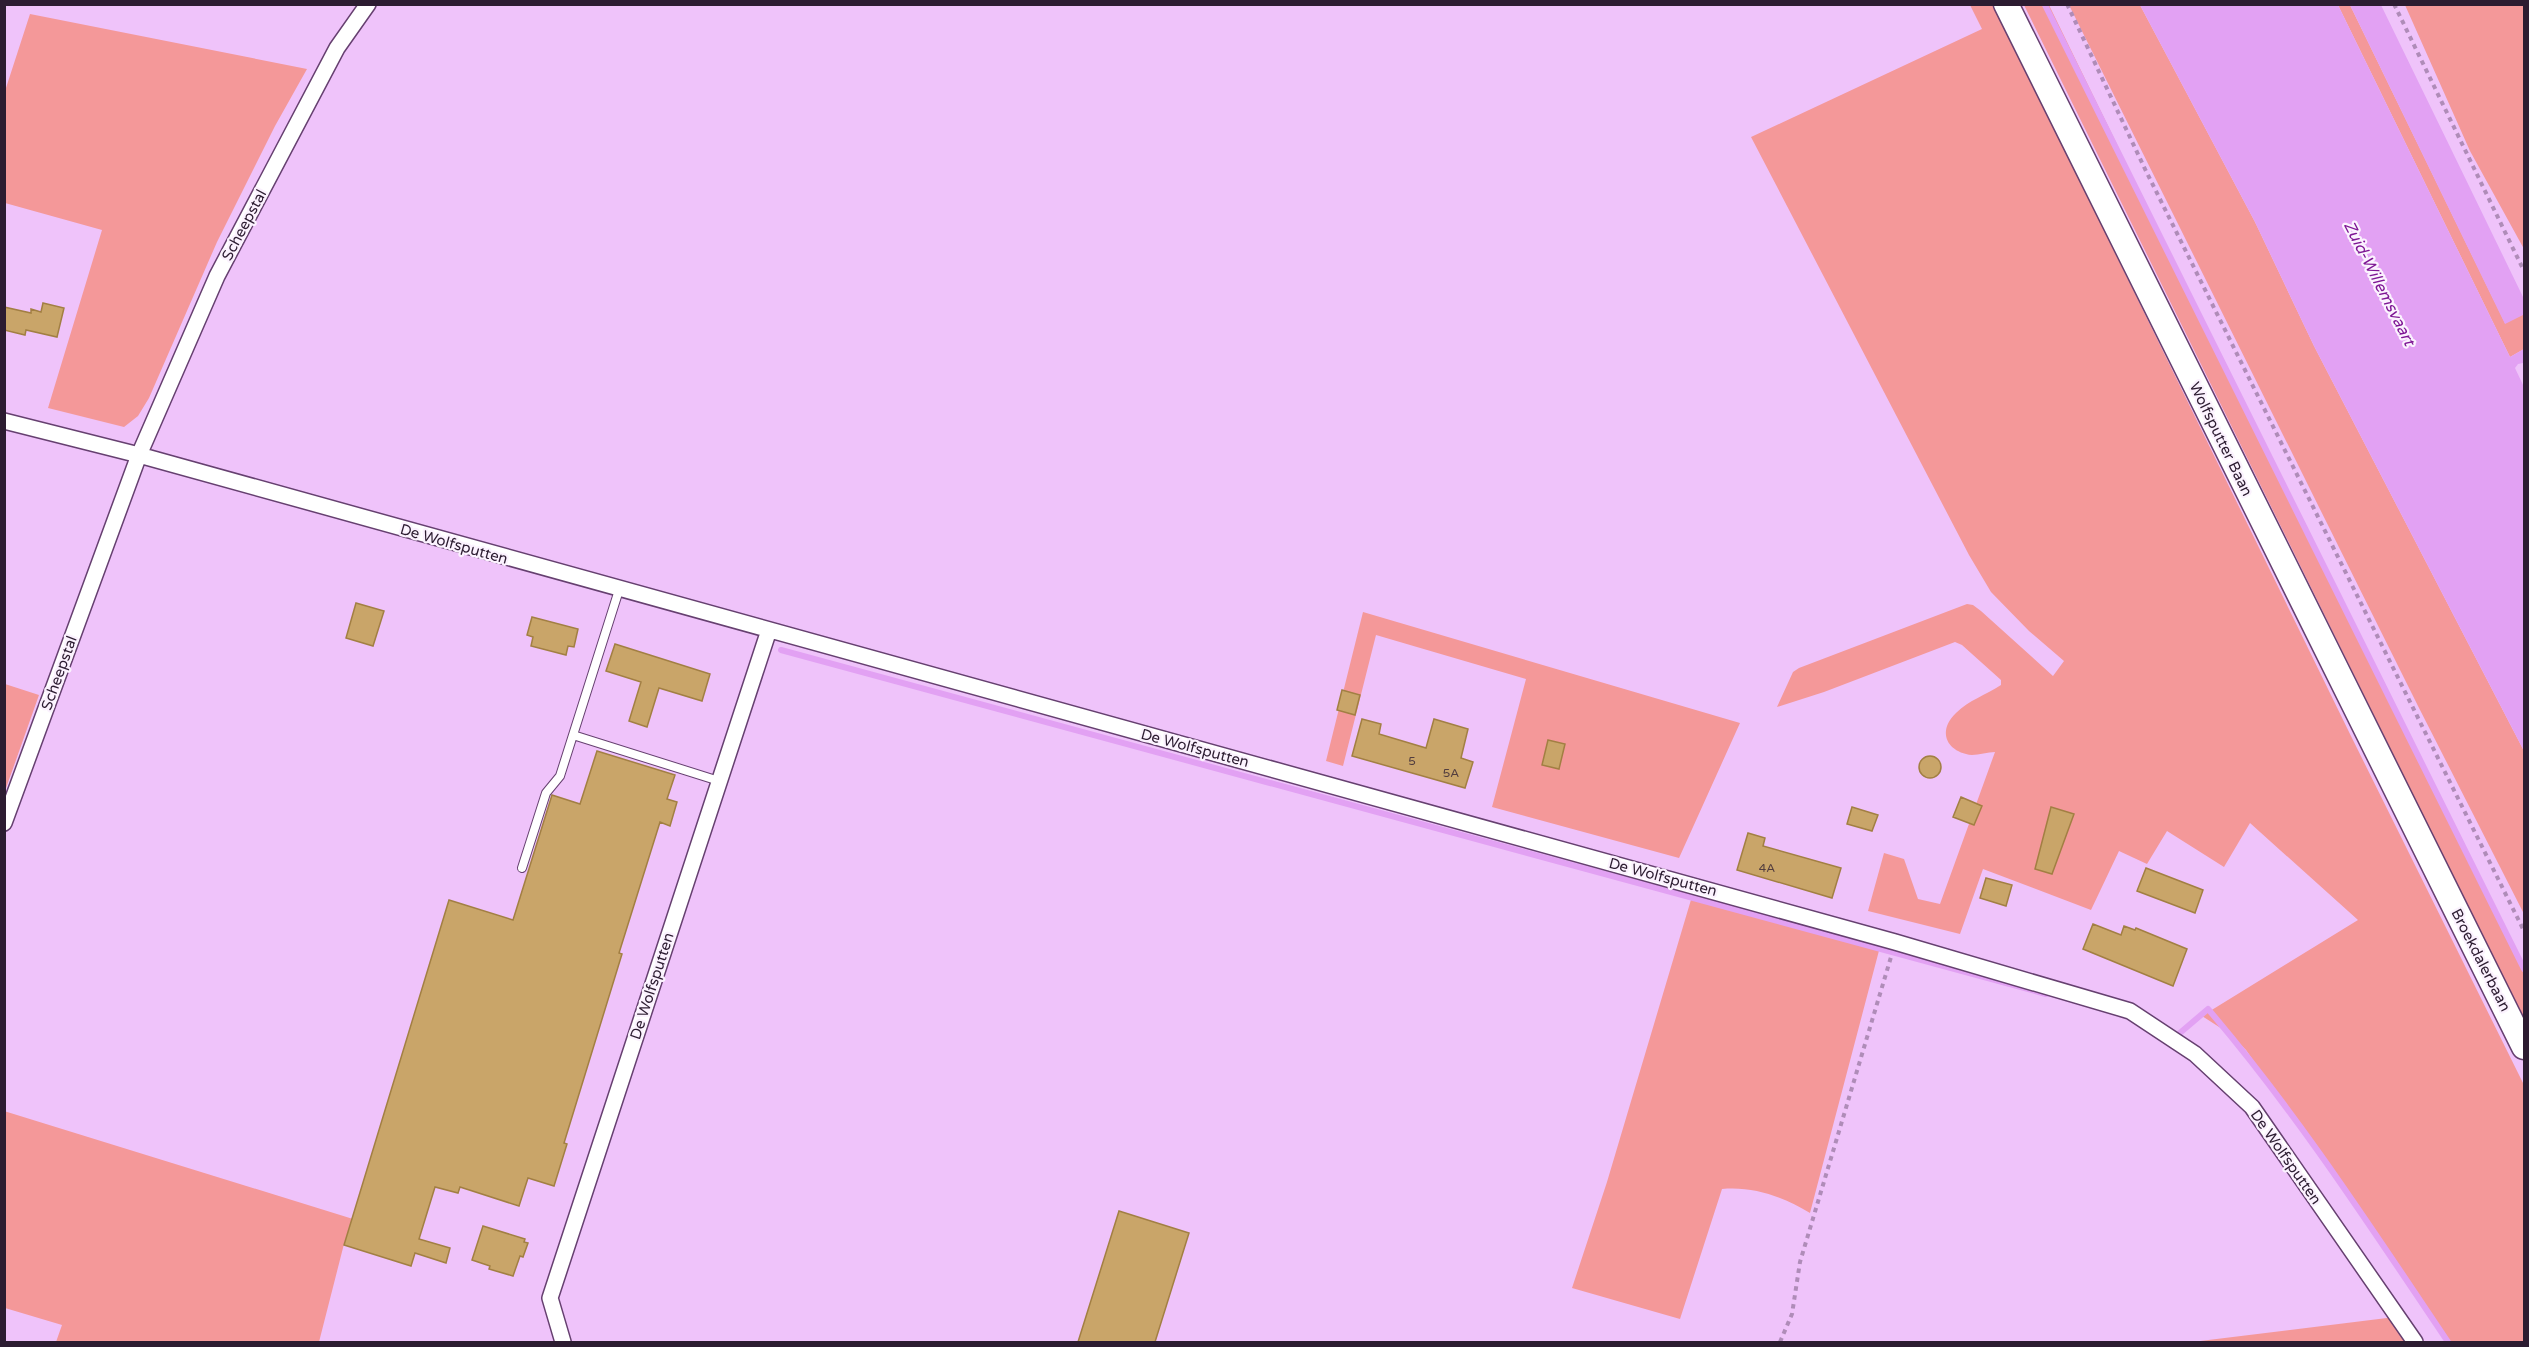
<svg xmlns="http://www.w3.org/2000/svg" width="2529" height="1347" font-family="'Varela Round',sans-serif">
  <rect width="100%" height="100%" fill="#efc3fa"/>
  <!-- green -->
  <path fill="#f49899" d="M1970 5H1994L2349 732 2524 1085V1342H2449L2246 1050 2230 1034 2202 1016 2358 920 2250 823 2224 867 2167 831 2147 864 2119 851 2091 910 1983 869 1960 934 1868 911 1884 853 1904 859 1918 899 1940 904 1995 752C1988 752 1979 755 1972 755 1946 752 1937 731 1956 713 1969 700 1986 695 2001 685V680L1962 645 1955 642 1824 692 1777 707 1793 672 1799 668 1967 604 1973 605 1981 611 2053 676 2064 661 2029 631 1991 592 1969 555 1751 137 1982 29Z
    M2024 5H2049L2393 710 2524 974V1020Z
    M2069 5H2140L2255 222 2314 346 2524 751V914L2418 706Z
    M2338 5H2350L2505 323 2524 313V349L2510 357Z
    M2405 5H2524V249L2470 151Z
    M30 14 307 69 275 126 217 242 149 398 138 416 124 427 48 408 102 230 5 203V91Z
    M1363 612 1740 723 1679 858 1492 807 1526 679 1376 635 1343 766 1326 761Z
    M5 684 39 695 5 791 4 684Z
    M1693 893 1881 943 1810 1213C1783 1197 1754 1186 1722 1189L1680 1319 1572 1288 1607 1182Z
    M4 1111 353 1219 344 1244 319 1342H56L62 1325 5 1308Z
    M2395 1317 2412 1342H2192Z"/>
  <!-- water -->
  <path fill="#e2a1f3" d="M2140 5H2338L2510 357 2524 349V366L2523 363 2518 364 2515 368 2524 387V751L2314 346 2255 222Z
    M2350 5H2381L2524 299 2523 315 2505 324Z"/>
  <g fill="none" stroke-linecap="round" stroke-linejoin="round">
    <!-- stream -->
    <path stroke="#e2a1f3" stroke-width="6" d="M2045 5 2524 969
      M781 650 2046 994
      M2174 1038 2208 1009C2297 1113 2372 1229 2448 1342"/>
  </g>
  <!-- building -->
  <path fill="#c9a569" stroke="#a27f43" stroke-width="1.5" d="M43 303 64 308 57 337 26 330 25 335 4 330V307L31 313V309L41 312Z
    M356 603 384 611 373 646 346 638Z
    M532 617 578 629 574 647 568 646 566 655 531 646 533 637 527 635Z
    M615 644 710 674 702 701 659 688 647 727 629 721 641 682 606 671Z
    M1342 690 1360 695 1355 715 1337 710Z
    M1362 719 1381 724 1379 734 1426 748 1434 719 1468 729 1461 758 1473 762 1465 788 1352 756Z
    M1548 740 1565 744 1559 769 1542 765Z
    M597 751 675 775 667 799 677 802 670 826 660 822 619 953 622 954 564 1143 567 1144 554 1186 528 1178 519 1206 460 1187 458 1193 435 1187 419 1239 450 1248 446 1263 415 1253 411 1266 344 1245 449 900 513 920 552 795 580 804Z
    M1919 767a11 11 0 1 1 22 0a11 11 0 1 1-22 0Z
    M1961 797 1982 806 1974 825 1953 817Z
    M1852 807 1878 815 1872 831 1847 824Z
    M2051 807 2074 814 2052 874 2035 869Z
    M1748 833 1765 838 1763 846 1841 868 1832 898 1737 870Z
    M2146 868 2203 890 2195 913 2137 891Z
    M1986 878 2012 885 2006 906 1980 898Z
    M2093 924 2121 935 2124 926 2135 930 2136 928 2187 949 2173 986 2083 949Z
    M1119 1211 1189 1233 1155 1342H1078Z
    M483 1226 525 1239 524 1242 528 1243 523 1257 520 1256 513 1276 489 1269 490 1266 472 1260Z"/>
  <g fill="none" stroke-linecap="round" stroke-linejoin="round">
    <defs>
      <path id="lane" d="M573 735 719 781
        M522 868 546 793 560 776 619 590"/>
      <path id="street" d="M4 421 139 455 1895 942 2130 1011 2195 1054 2252 1107 2415 1342
        M4 823 139 455 217 276 337 48 368 4
        M563 1342 550 1298 769 630"/>
      <path id="primary" d="M2006 4 2524 1047"/>
    </defs>
    <!-- lane casing -->
    <use href="#lane" stroke="#664070" stroke-width="10"/>
    <!-- street casing -->
    <use href="#street" stroke="#664070" stroke-width="18"/>
    <!-- primary casing -->
    <use href="#primary" stroke="#664070" stroke-width="27"/>
    <!-- path -->
    <path stroke="#af8cb8" stroke-width="4" stroke-dasharray="4.5 4.5" stroke-linecap="butt" d="M2067 4 2145 169 2524 931
      M2394 4 2524 271
      M1780 1342 1792 1314 1800 1262 1891 957"/>
    <!-- lane -->
    <use href="#lane" stroke="#fff" stroke-width="8"/>
    <!-- street -->
    <use href="#street" stroke="#fff" stroke-width="15"/>
    <!-- primary -->
    <use href="#primary" stroke="#fff" stroke-width="24"/>
  </g>
  <g text-anchor="middle" stroke-width="4.5" stroke-linejoin="round" paint-order="stroke">
    <!-- number labels -->
    <g font-size="12" fill="#533e3f">
      <text x="1412" y="765">5</text>
      <text x="1451" y="777">5A</text>
      <text x="1767" y="872">4A</text>
    </g>
    <!-- street labels -->
    <g font-size="15" fill="#2c1c31" stroke="#fbf2fe">
      <text transform="translate(244 225) rotate(-62)" y="5">Scheepstal</text>
      <text transform="translate(2221 439) rotate(64)" y="5">Wolfsputter Baan</text>
      <text transform="translate(454 544) rotate(16)" y="5">De Wolfsputten</text>
      <text transform="translate(59 673) rotate(-70)" y="5">Scheepstal</text>
      <text transform="translate(1195 748) rotate(15)" y="5">De Wolfsputten</text>
      <text transform="translate(1663 877) rotate(15)" y="5">De Wolfsputten</text>
      <text transform="translate(2481 960) rotate(63)" y="5">Broekdalerbaan</text>
      <text transform="translate(652 986) rotate(-72)" y="5">De Wolfsputten</text>
      <text transform="translate(2286 1157) rotate(55)" y="5">De Wolfsputten</text>
    </g>
    <!-- water labels -->
    <g font-size="16" font-style="italic" fill="#7e1694" stroke="#fbf2fe">
      <text transform="translate(2380 283) rotate(63)" y="6">Zuid-Willemsvaart</text>
    </g>
  </g>
  <!-- border -->
  <rect width="2529" height="1347" fill="none" stroke="#2c1c31" stroke-width="12"/>
</svg>
